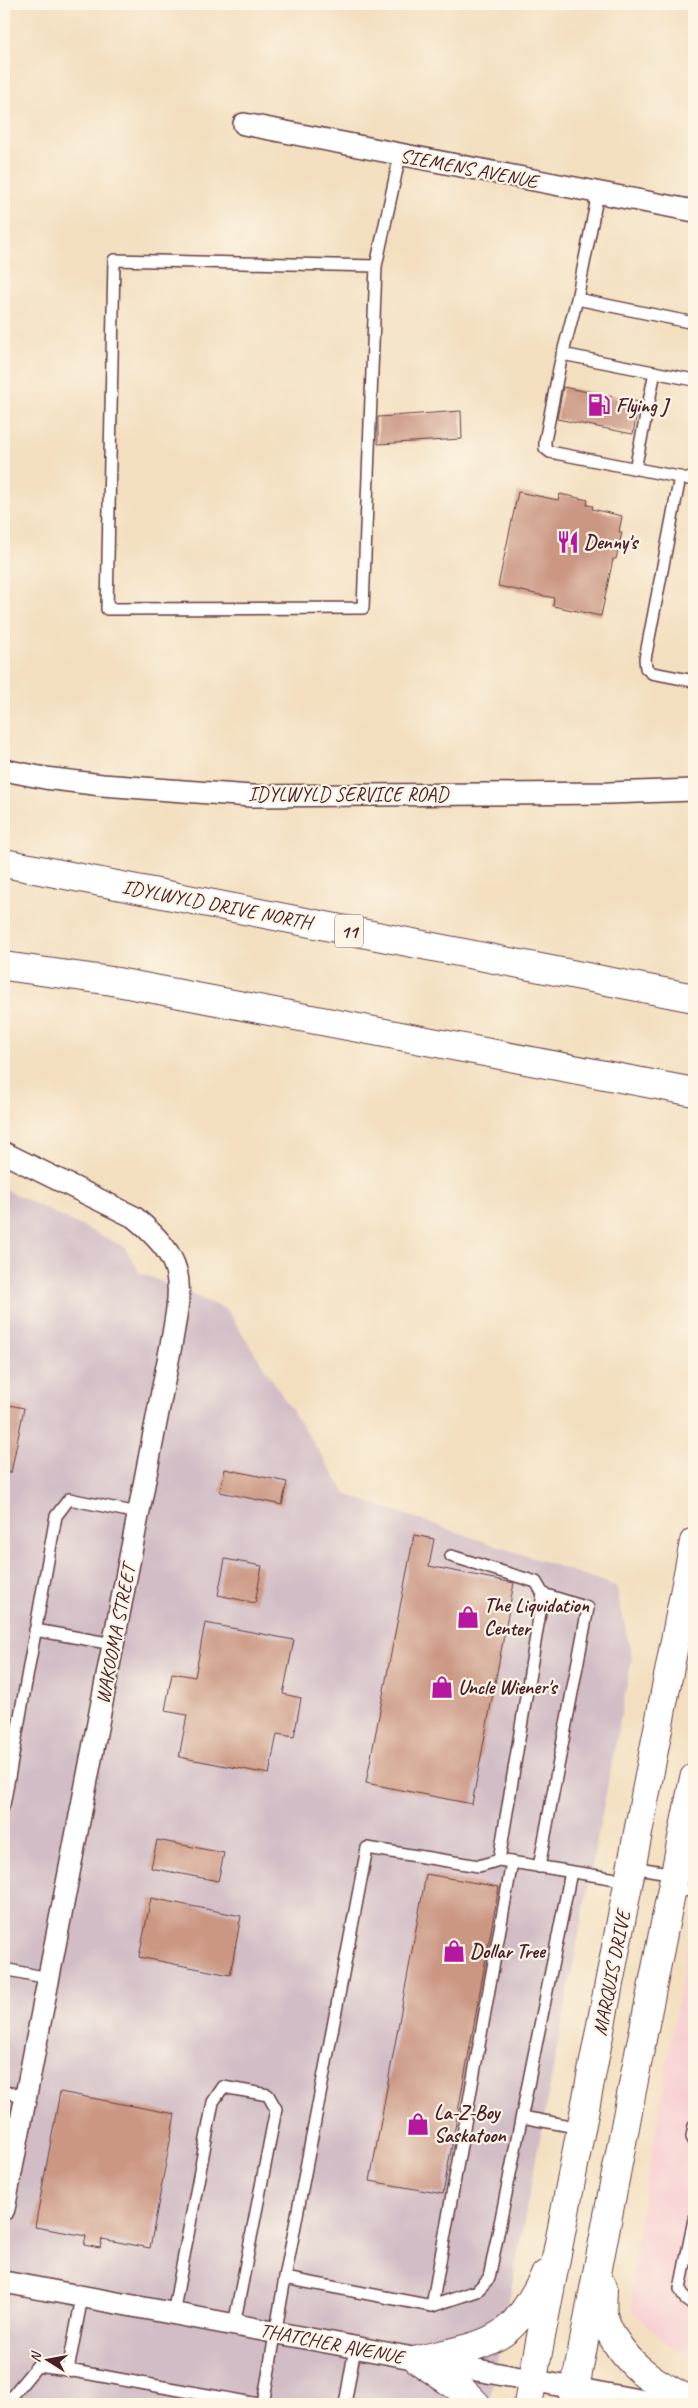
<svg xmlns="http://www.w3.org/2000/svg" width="698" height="2408" font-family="Caveat,sans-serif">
  <rect width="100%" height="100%" fill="#fcf5e5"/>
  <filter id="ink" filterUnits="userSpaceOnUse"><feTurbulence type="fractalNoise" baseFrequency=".02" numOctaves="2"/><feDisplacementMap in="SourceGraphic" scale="10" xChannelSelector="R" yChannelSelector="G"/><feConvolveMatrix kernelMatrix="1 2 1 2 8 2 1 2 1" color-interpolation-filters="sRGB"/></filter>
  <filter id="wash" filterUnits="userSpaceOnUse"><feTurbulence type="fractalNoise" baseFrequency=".0096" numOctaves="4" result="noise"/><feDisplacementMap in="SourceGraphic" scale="20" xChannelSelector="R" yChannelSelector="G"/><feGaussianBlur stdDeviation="1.12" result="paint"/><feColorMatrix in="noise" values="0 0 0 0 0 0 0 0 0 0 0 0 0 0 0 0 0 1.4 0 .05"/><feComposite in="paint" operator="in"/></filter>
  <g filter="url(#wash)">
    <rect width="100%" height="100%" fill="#f3dfc0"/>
    <!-- built -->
    <path fill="#f7cfd2" d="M694 1905V2358L667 2344 632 2311 633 2261Z"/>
    <!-- industrial -->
    <path fill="#d2bdc6" d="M4 1189 125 1247 139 1272 227 1310 347 1495 616 1586 632 1658 489 2404H4Z"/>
    <g id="blocks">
      <!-- building -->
      <path fill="#cb9783" d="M563 387 639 402 633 434 557 419Z
        M461 411 462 439 378 444V417Z
        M518 492 558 500 560 494 588 500 587 505 593 506 592 509 622 516 619 532H622L616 559H613L601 616 553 606 554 598 498 586Z
        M4 1404 24 1408 11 1473 4 1472Z
        M225 1469 287 1482 282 1505 220 1492Z
        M414 1535 434 1539 429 1566 514 1583 472 1804 366 1783Z
        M225 1559 262 1566 255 1603 218 1595Z
        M205 1623 294 1640 283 1694 301 1698 294 1737 277 1734 269 1774 179 1757 187 1715 165 1711 172 1673 195 1677Z
        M157 1840 224 1853 218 1881 151 1868Z
        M426 1874 499 1887 443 2194 370 2181Z
        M151 1898 241 1916 230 1975 139 1957Z
        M60 2092 175 2114 150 2248 102 2239 100 2248 84 2245 86 2236 35 2227Z"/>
    </g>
  </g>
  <g filter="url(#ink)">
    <use href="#blocks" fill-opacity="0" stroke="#633c41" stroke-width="1"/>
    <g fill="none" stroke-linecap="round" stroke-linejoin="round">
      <defs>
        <path id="service" d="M598 193 577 299 694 323
          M376 266 363 608 107 609 114 260 376 266 400 155
          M577 299 560 364 545 441V448L550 452 694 480
          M562 354 694 380
          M635 469 655 372
          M680 477 645 659 646 668 652 673 694 681
          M451 1556 536 1582 543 1594
          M35 1630 113 1644
          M4 1805 56 1516 69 1499 138 1513
          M499 1860 543 1594 588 1608 539 1867
          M632 1867 675 1874 690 1864 694 1865
          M678 1880 684 1890 694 1892
          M4 1969 48 1978
          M4 2092 26 2096
          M522 2117 581 2128
          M694 2126 692 2137 694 2141
          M694 2219 680 2289 686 2300 694 2306
          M285 2278 432 2306 477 2291 489 2278 571 1872
          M82 2297 68 2370 258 2404
          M432 2306 512 1862
          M173 2314 213 2102 223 2087 268 2095 276 2109 234 2325
          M12 2404 13 2395 37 2366 68 2370
          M263 2404 285 2278 367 1848 479 1866 499 1860 629 1881
          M345 2404 355 2348"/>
        <path id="minor" d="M244 124 694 211
          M4 770 45 778 102 785 251 796 609 793 694 790
          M4 1153 134 1217C185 1260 183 1278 172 1340L4 2209
          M4 2282 660 2404"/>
        <path id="secondary" d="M603 2287C603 2296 601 2309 604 2318 620 2362 654 2384 694 2402
          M418 2360C445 2353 481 2349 504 2332 523 2318 534 2295 545 2275
          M418 2360 462 2390 476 2404
          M528 2404 694 1542
          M572 2404 637 2064 694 1778"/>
        <path id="trunk" d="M4 863 694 998
          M4 966 112 981 694 1092"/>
      </defs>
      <!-- service casing -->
      <use href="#service" stroke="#633c41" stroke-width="14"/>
      <!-- minor casing -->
      <use href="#minor" stroke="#633c41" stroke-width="24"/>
      <!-- secondary casing -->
      <use href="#secondary" stroke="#633c41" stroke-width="30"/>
      <!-- trunk casing -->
      <use href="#trunk" stroke="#633c41" stroke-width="30"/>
      <!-- service -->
      <use href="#service" stroke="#fff" stroke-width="11"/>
      <!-- minor -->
      <use href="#minor" stroke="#fff" stroke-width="21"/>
      <!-- secondary -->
      <use href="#secondary" stroke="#fff" stroke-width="28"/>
      <!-- trunk -->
      <use href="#trunk" stroke="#fff" stroke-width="28"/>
    </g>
  </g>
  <!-- icons -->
  <defs>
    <symbol id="fuel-bare" viewBox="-9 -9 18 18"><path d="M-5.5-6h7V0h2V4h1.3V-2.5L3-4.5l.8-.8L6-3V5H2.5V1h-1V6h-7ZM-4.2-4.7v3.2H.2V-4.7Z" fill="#b5179e" stroke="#fcf5e5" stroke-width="2.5" paint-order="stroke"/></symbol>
    <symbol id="restaurant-bare" viewBox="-9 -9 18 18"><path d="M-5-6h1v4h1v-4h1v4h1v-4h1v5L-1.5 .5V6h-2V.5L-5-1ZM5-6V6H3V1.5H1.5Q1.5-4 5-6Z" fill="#b5179e" stroke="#fcf5e5" stroke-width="2.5" paint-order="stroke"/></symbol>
    <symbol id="shop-bare" viewBox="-9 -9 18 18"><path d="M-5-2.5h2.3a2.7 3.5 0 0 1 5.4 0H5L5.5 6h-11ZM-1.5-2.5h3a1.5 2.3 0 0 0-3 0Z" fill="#b5179e" stroke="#fcf5e5" stroke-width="2.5" paint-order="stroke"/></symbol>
  </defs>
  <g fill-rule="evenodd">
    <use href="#fuel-bare" x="583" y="389" width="32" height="32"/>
    <use href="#restaurant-bare" x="552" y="526" width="32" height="32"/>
    <use href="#shop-bare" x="452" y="1601" width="32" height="32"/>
    <use href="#shop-bare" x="426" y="1671" width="32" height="32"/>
    <use href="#shop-bare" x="438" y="1935" width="32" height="32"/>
    <use href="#shop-bare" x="402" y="2108" width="32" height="32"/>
  </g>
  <g text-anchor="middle" stroke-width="4.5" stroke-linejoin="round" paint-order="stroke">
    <!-- shield labels -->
    <rect fill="#fcf5e5" stroke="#7f5f63" stroke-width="1" x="335" y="914.5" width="28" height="33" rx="4"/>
    <g font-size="19" font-weight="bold" fill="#4a1f2b">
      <text x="349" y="938">11</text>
    </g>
    <!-- street labels -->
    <g font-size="20" fill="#4a1f2b" stroke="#fcf5e5">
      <text transform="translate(469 168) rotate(11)" y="7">SIEMENS AVENUE</text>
      <text x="348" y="801">IDYLWYLD SERVICE ROAD</text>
      <text transform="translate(217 904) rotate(11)" y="7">IDYLWYLD DRIVE NORTH</text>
      <text transform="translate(115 1634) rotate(-79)" y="7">WAKOOMA STREET</text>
      <text transform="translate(611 1973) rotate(-79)" y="7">MARQUIS DRIVE</text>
      <text transform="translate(332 2343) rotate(11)" y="7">THATCHER AVENUE</text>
    </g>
    <!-- poi labels -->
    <g font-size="20" font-weight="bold" fill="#4a1f2b" stroke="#fcf5e5" text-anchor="start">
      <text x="616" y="412">Flying J</text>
      <text x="584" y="549">Denny's</text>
      <text x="484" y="1612">The Liquidation<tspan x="484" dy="23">Center</tspan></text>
      <text x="458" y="1694">Uncle Wiener's</text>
      <text x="470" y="1958">Dollar Tree</text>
      <text x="434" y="2119">La-Z-Boy<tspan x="434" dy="23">Saskatoon</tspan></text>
    </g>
  </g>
  <!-- margin -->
  <rect width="698" height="2408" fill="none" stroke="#fcf5e5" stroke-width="20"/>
  <!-- north arrow -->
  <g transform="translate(48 2360) rotate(281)" stroke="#fcf5e5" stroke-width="4" paint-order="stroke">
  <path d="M0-4L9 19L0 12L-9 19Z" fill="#4a1f2b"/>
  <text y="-8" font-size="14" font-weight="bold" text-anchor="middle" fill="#4a1f2b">N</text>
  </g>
</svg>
